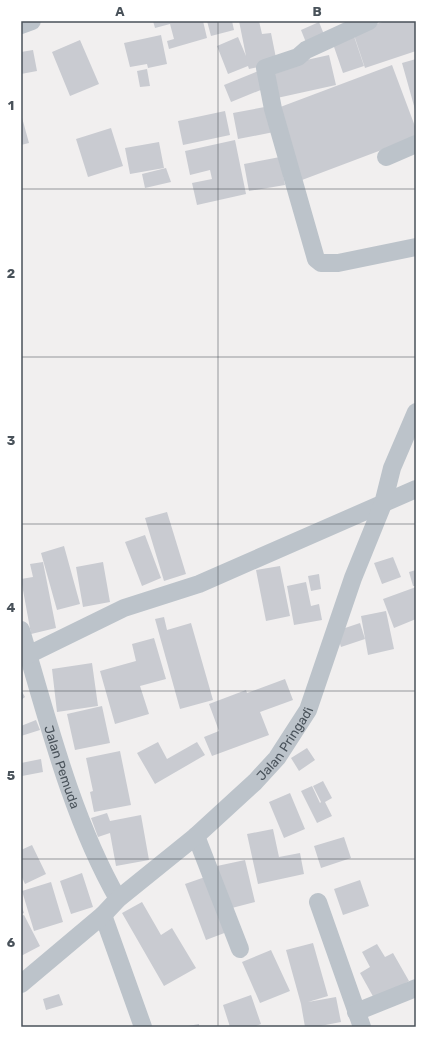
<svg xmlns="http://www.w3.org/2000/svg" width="437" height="1048" font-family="Rubik,sans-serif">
  <rect width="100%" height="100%" fill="#f1efef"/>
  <!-- building -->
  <path fill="#c9cbd1" d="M153 21H203L207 38 169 49 167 41 174 39 170 24 155 28Z
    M207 21H232L234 30 211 36Z
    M239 21H259L262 34 271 33 277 63 249 69 248 66 228 74 217 46 238 37 246 56Z
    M385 21H416V51L365 68 353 32Z
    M319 22 325 37 307 45 301 30Z
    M161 35 167 64 148 68 147 64 130 67 124 43Z
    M354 36 364 66 343 73 333 44Z
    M80 40 99 84 70 96 52 52Z
    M33 50 37 71 21 74V52Z
    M329 55 336 85 277 98 270 68Z
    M416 59V113L402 63Z
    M392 65 416 129V137L302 180 275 109Z
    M147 69 150 86 140 87 137 71Z
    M261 70 268 87 231 102 224 85Z
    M270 106 274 132 238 139 233 113Z
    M225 111 230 135 183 145 178 121Z
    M21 114 29 143 21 145Z
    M111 128 123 166 88 177 76 139Z
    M235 140 246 194 197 205 192 183 212 179 210 170 190 175 185 151Z
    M159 142 164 168 130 174 125 148Z
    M280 157 285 185 249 191 244 164Z
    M166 168 171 182 145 188 142 174Z
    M167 512 186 574 164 581 145 518Z
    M145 535 161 578 142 586 125 542Z
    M64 546 80 604 57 610 41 553Z
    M393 557 401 577 382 584 374 563Z
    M43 562 56 628 31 634 21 579 33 577 30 564Z
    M103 562 110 602 83 607 76 567Z
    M280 566 290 616 266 621 256 570Z
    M416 570V586H413L409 572Z
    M319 574 321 589 311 591 308 576Z
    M306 582 311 606 319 604 322 620 294 625 287 586Z
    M416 587V619L394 628 383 599Z
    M386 611 394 649 368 655 361 616Z
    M164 617 167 630 191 623 213 700 180 709 155 619Z
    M360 623 365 639 341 647 336 631Z
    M154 638 166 679 140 686 149 714 115 724 100 671 136 661 132 644Z
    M92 663 98 706 57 712 52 669Z
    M285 679 293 700 260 712 269 735 212 756 204 737 219 731 209 704 246 690 247 693Z
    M21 690 25 697 21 700Z
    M102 706 110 743 75 750 67 714Z
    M36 720 40 730 21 736V726Z
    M158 742 167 759 197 742 205 755 155 784 137 753Z
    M307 748 315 760 299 771 291 758Z
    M120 751 131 805 94 812 90 792 93 791 86 758Z
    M41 759 43 772 22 776 21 763Z
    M323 781 332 798 325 802 332 816 317 823 301 791 312 786 320 803 321 802 313 786Z
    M290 793 305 829 284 838 269 802Z
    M107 813 110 821 141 815 149 860 116 866 110 833 98 837 91 818Z
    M273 829 279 857 300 853 304 874 258 884 247 834Z
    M344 837 351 858 321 868 314 846Z
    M32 845 46 874 25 884 21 875V850Z
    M245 860 255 902 228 909 217 866Z
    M82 873 93 907 71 914 60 881Z
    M208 876 227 932 206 940 185 884Z
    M360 880 369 906 343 915 334 889Z
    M51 882 63 922 34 931 22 891Z
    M142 902 161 935 172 928 196 968 164 986 122 913Z
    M21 904 24 913 21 914Z
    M24 915 40 946 21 956V916Z
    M313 943 328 996 308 1002 336 997 341 1022 315 1027H305L301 1004 286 950Z
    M377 944 385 957 393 953 409 981 375 1000 360 973 370 967 362 952Z
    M271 950 290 991 260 1003 242 962Z
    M59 994 63 1005 46 1010 43 999Z
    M251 995 261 1024 253 1027H230L223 1005Z
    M199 1024V1027H188V1026Z"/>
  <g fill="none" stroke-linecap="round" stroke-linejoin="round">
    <!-- minor -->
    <g stroke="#bcc3ca" stroke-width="18">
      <path d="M369 21 306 50 298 57 265 68 273 109 316 259 321 263H338L416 247"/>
      <path d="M21 25 32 21"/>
      <path d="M386 157 416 144"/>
      <path id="s1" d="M21 630C47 718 72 819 118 899"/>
      <path d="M28 655 124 608 199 584 416 489"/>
      <path d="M196 836 240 949"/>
      <path d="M318 902 362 1027"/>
      <path d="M103 915 143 1027"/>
      <path id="s2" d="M21 984 103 915 118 899 196 836 255 782 277 758 308 710 353 578 383 504 392 468 416 412"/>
      <path d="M356 1012 416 988"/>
    </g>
  </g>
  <!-- grid -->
  <path fill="none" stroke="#49525a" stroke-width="1" stroke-opacity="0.55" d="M218 21V1027M21 189H416M21 357H416M21 524H416M21 691H416M21 859H416"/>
  <g text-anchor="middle" stroke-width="3" stroke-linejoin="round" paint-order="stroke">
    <!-- street labels -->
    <g font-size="13" fill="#49525a" stroke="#fff">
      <text dy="5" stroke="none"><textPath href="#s2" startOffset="358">Jalan Pringadi</textPath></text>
      <text dy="5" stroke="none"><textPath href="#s1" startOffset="143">Jalan Pemuda</textPath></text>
    </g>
  </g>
  <!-- border -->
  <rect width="437" height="1048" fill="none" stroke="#ffffff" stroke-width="44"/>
  <rect x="22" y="22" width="393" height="1004" fill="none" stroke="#49525a" stroke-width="1.5"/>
  <g font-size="13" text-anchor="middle" font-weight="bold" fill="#49525a">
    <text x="120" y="16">A</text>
    <text x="317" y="16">B</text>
    <text x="11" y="110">1</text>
    <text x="11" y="278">2</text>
    <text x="11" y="445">3</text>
    <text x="11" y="612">4</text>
    <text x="11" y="780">5</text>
    <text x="11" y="947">6</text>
  </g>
</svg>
